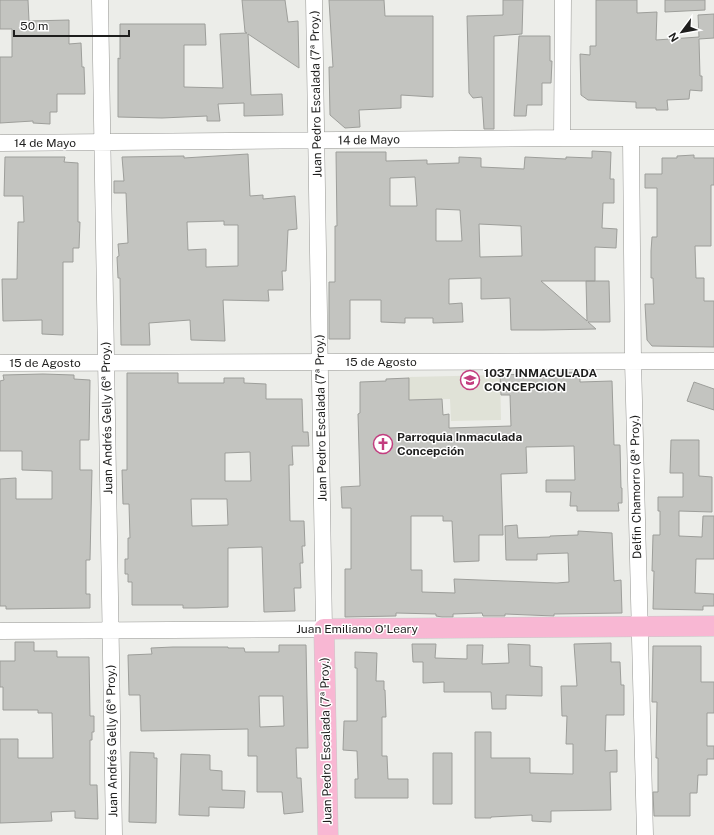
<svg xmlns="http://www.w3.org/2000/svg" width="714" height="835" font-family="'Public Sans',sans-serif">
  <rect width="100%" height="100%" fill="#ecede9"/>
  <!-- built -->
  <path fill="#e0e2d7" d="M500 375 501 420 451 421 450 399 409 400 408 377Z"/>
  <!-- building -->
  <path fill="#c3c4c0" stroke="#9d9e9a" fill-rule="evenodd" d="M0 0H28L29 21 69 20V44L81 43 82 67H84L85 94H57V112H50V124L33 123V121L0 123V57H12V29H0Z
    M242 0H285L288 22 298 21 299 68 248 34 251 95 282 94 283 115 244 116V103L218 104 220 121H207V116L162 118 118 117V58L120 59V24H205L206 45H184V87L223 88 220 34 247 33 245 32Z
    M329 0H384L385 16H433V97L401 95V108L359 110 360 127 345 128 330 115 329 67H333Z
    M503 0H523L522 34 494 36V129H484L482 97 473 98 469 93 467 16 503 15Z
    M596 0H637V13L657 12 656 40 699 37 698 15 714 14V38L699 39 700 76H702V91L690 90 689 99 667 100 668 110H656V108H636V102L588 100 581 95 580 54 590 55V46H596Z
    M665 0H705V10L665 12Z
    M519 36H550V61H552L551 83H542V105H527L526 116H514Z
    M592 151 611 152 610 179H614V203H603L602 228 617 229 616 248 595 247V281H541L587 321 586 281H609L610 322H588L596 329 543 330H511L510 298 481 299V278L449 279V304L462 303 463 322 433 323V318H405V323L381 322V300H350V339H329V282H335V226H337L336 152H386V161L427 160V164L459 163V157L481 158V167L524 169 525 157 566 159V157L592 158ZM415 177 417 206H390V178ZM436 209 460 210 462 241H436ZM479 224 521 226 522 256 480 257Z
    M248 154 250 196 263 195V199L295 196 297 229 288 230 286 271H282L283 290H268L269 301 223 300 225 341 191 340 190 320 149 323 150 345H121L120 278H118L117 257 119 256 118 244 128 243 126 193H114V181H124L122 157 184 156V158ZM224 221V225H238V266L206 267V249L188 250 187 222Z
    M694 155V158H714V185H711V246H695L696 278H704V301H714V347L652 346 647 340 645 304H654L653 278H651V251L652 237H657V188H645V174H662V158H677V156Z
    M5 157H65L64 162 78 163V222H80L79 248H73V262H63V335L42 334V320L3 321 2 279H17L18 222H24L23 196H4Z
    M580 372V382L612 381 614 445H620L621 488H622V503H618L619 511H577V506H570L571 492H546V480H575L574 446 526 447 527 473 501 474 503 535H479V561L454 562 452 521H443V516H411V570H422V592L455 593 454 579 557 583 569 582 568 553 537 554V560H506L505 526 517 525 518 538 550 537V536L578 535V531L612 533 614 581 621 580 622 613 554 614V616L505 614V616H483L482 613 453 614V617H442L436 616V614L396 613V616L345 617V569H351V508H342L341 487 360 486 358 414 360 413V382L386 381V379L409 378V400L442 399 443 415 449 414V428L511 426 510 395H501L500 375Z
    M127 373H178V383H224V378H244V383L266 384V399H302L303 432H308L309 446H292L293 465H289L290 521H304L305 546H302L303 563H300L301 588H294L295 611 264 612 262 547 228 548V607L197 608H183V605H132V582H128V574H125V559H128V538H130L129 504H123L122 470H127ZM250 452 251 481H225V453ZM191 499H227L228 525 192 526Z
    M43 374 74 375V379L90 380 89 440H80V470H92L90 560H86V594H90V608L6 609V606H0V479L16 478V499H52V471L22 470V451H0V381L4 380 3 375Z
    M694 382 714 389V410L687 401Z
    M671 440H699V476L712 477V512L679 511V536L702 537 703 516H714V559H696L695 593 714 594V606H703V610L653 609 654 571H652L653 535H660V511H658V497H683V473H670Z
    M15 642H34V651H57V657H89L90 716H94V732H92V740H90V785H97L98 819 75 818V811L51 812 52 821 0 823V739H18V758H53L52 713H38V710H3V687H0V661H15Z
    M611 643V662H620L621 685H624V715H606L605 751 617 750V772H610L611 810 551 811V822L532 821V815L491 817V818H475V732H491V758H530V773L573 774V744H566L567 716H562L561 686H577L574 644Z
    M412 644H436L435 658 467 659V645H483L482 664 509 663 508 644 530 645V666L542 667V696L506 695V709H492L491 692H444V682L423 683V662H413Z
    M279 645H306L308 748H296L297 778H301L303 812 284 814 282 792H257V756H248V729L141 731 140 695H129L128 655 152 654 151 648 173 647H228V648H244L245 652H279ZM259 696H283L284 726 260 727Z
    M653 646H701V682H714V713H707V746H714V759H707V775H698L697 793H690V816H654L653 792H658V758H656L657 702H652Z
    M355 652 377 653 376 681H384V690H385L386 717H382V756H387L388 779H408V798H355V779H358L357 751 343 750 344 721H357V668H355Z
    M130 752 154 753V758H157L156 823 129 822Z
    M433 753H452V804H433Z
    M181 754 210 755V770L222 771V790L245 791 244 808 209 807V816L179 815Z"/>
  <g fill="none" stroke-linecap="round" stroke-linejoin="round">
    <defs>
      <path id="minor" d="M100 0 114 835
        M562 138 563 0
        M631 138 633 361 645 835
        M0 143 562 138H714
        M0 363 714 361
        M0 631 324 629 314 0"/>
      <path id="major" d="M328 835 324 629 714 626"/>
    </defs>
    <!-- minor casing -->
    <use href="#minor" stroke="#979794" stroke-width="17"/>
    <!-- major casing -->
    <use href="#major" stroke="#c9c9c9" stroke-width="21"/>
    <!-- minor -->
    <use href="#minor" stroke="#fff" stroke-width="16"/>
    <!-- major -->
    <use href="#major" stroke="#f8b7d3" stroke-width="20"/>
  </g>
  <!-- icons -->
  <defs>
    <symbol id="school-ring" viewBox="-11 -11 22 22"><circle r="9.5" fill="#fff" stroke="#c33d7f" stroke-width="1.5"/><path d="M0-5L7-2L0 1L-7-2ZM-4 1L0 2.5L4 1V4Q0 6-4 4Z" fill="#c33d7f"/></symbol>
    <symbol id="church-ring" viewBox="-11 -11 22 22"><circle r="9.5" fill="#fff" stroke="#c33d7f" stroke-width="1.5"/><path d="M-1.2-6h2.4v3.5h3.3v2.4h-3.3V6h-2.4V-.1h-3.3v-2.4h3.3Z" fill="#c33d7f"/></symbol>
  </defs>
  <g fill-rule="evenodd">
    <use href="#school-ring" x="459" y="369" width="22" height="22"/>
    <use href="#church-ring" x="372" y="433" width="22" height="22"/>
  </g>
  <g text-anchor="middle" stroke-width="3" stroke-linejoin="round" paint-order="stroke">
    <!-- street labels -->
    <g font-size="12" fill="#1e1e1d" stroke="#fff">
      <text transform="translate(316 94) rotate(-91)" y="4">Juan Pedro Escalada (7ª Proy.)</text>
      <text transform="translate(369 140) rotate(-1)" y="4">14 de Mayo</text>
      <text x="45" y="147">14 de Mayo</text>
      <text x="381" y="366">15 de Agosto</text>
      <text x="45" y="367">15 de Agosto</text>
      <text transform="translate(107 418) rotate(-91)" y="4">Juan Andrés Gelly (6ª Proy.)</text>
      <text transform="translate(321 418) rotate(-91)" y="4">Juan Pedro Escalada (7ª Proy.)</text>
      <text transform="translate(636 487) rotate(-91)" y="4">Delfin Chamorro (8ª Proy.)</text>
      <text x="357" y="633">Juan Emiliano O'Leary</text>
      <text transform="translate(112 741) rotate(-91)" y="4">Juan Andrés Gelly (6ª Proy.)</text>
      <text transform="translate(326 741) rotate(-91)" y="4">Juan Pedro Escalada (7ª Proy.)</text>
    </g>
    <!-- poi labels -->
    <g font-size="12" font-weight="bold" fill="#1e1e1d" stroke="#fff" text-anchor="start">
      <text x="484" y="377">1037 INMACULADA<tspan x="484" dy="14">CONCEPCION</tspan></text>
      <text x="397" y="441">Parroquia Inmaculada<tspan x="397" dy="14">Concepción</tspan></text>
    </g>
  </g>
  <!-- north arrow -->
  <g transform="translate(682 32) rotate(238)" stroke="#ffffff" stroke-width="3" paint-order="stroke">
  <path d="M0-3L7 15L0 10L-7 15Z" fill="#1e1e1d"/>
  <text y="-6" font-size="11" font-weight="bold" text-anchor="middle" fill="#1e1e1d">N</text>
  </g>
  <!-- scale -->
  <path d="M14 30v6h115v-6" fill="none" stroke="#1e1e1d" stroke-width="2"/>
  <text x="20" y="30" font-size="12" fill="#1e1e1d" stroke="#ffffff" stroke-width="3" paint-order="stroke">50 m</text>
</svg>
